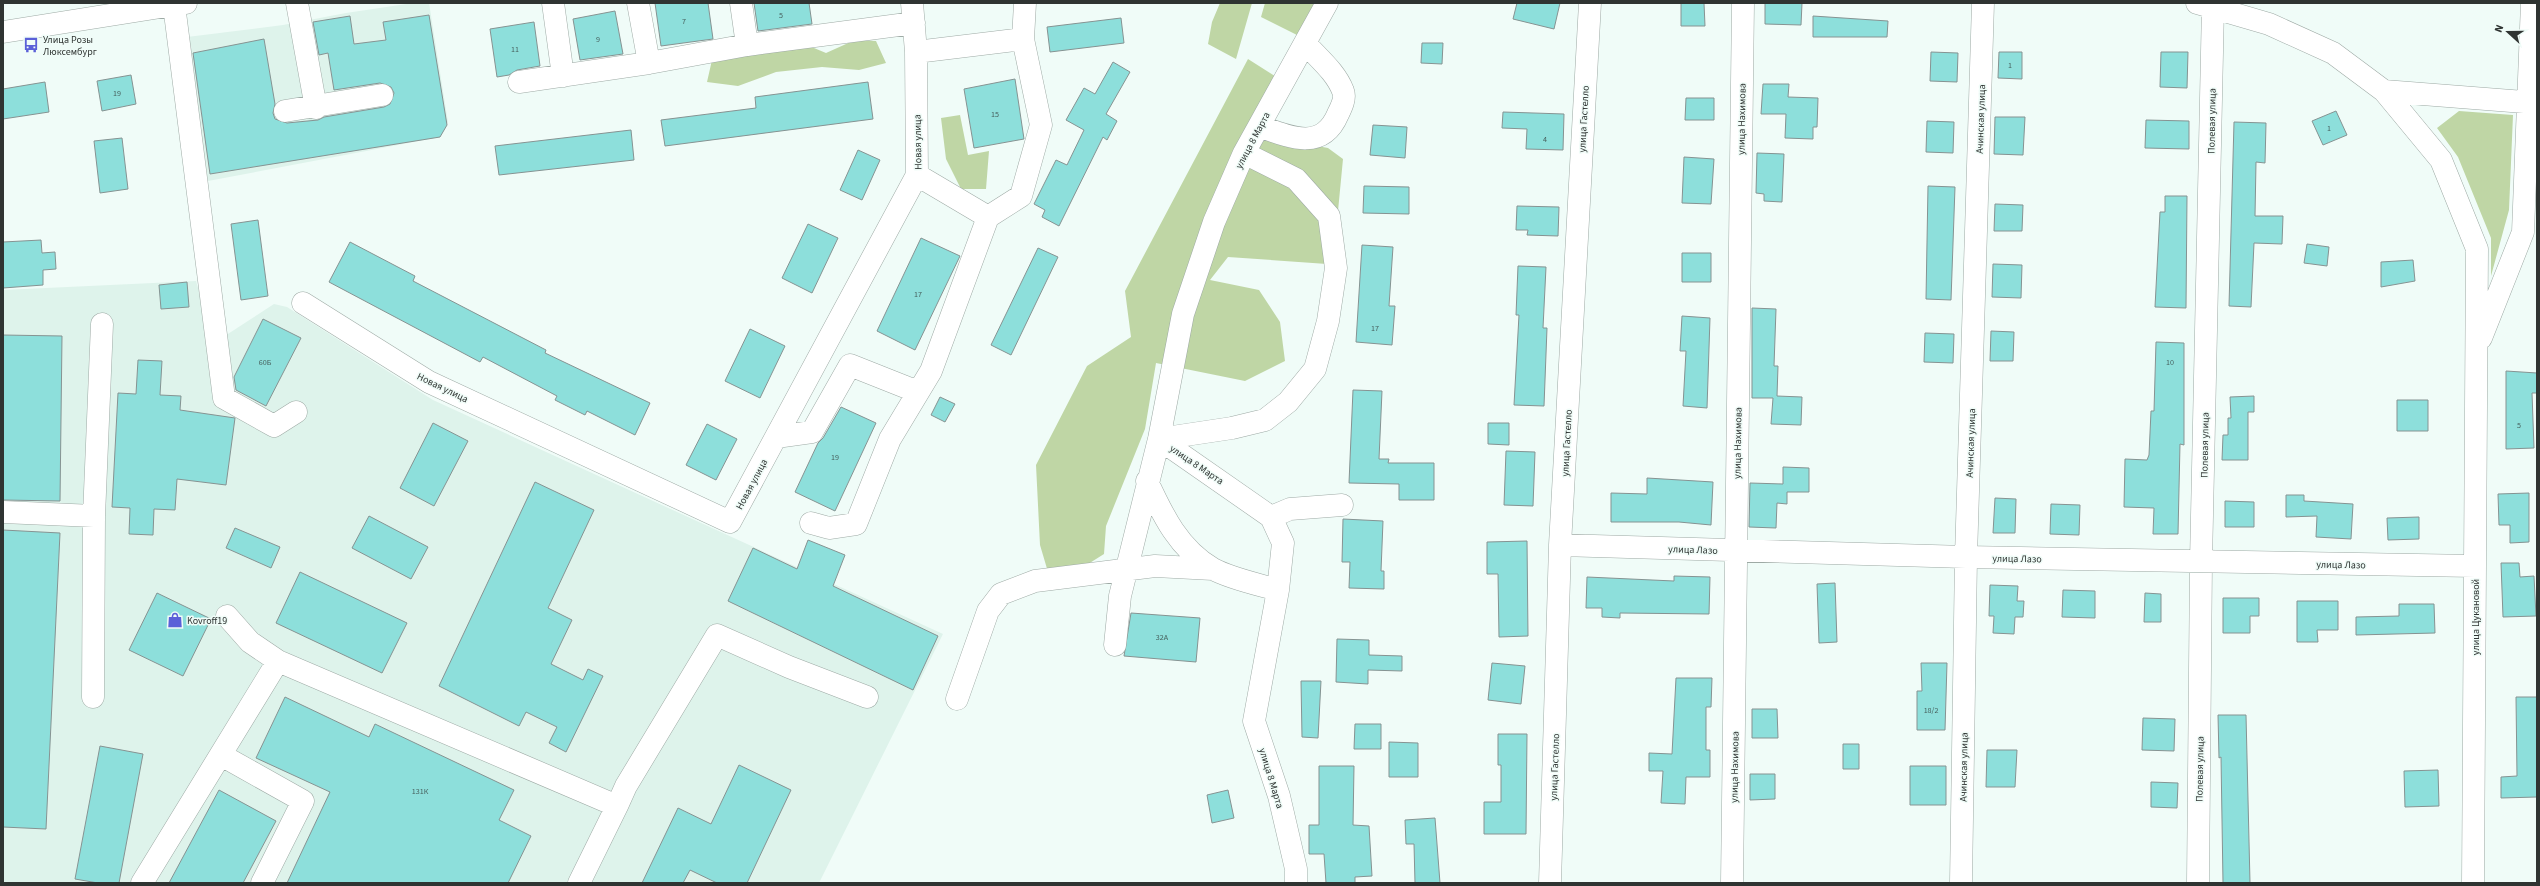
<svg xmlns="http://www.w3.org/2000/svg" width="2540" height="886" font-family="'Source Sans 3',sans-serif">
  <rect width="100%" height="100%" fill="#f0fcf8"/>
  <!-- built -->
  <path fill="#def3eb" d="M413 3H429L448 122 440 137 208 181 187 37 283 25 346 13Z
    M196 281 214 343 274 304 287 307 433 400 943 634 819 883H3V290Z"/>
  <!-- green -->
  <path fill="#bfd6a5" d="M1220 3H1252L1236 59 1208 44 1212 22Z
    M1265 3H1315L1297 35 1261 17Z
    M855 40 876 41 886 63 859 70 822 67 776 72 738 86 707 82 712 60 802 43 826 53Z
    M1248 59 1278 78 1248 133 1328 148 1343 159 1338 211 1327 264 1228 257 1210 280 1259 290 1280 322 1285 361 1245 381 1156 363 1145 429 1106 526 1104 554 1069 576 1048 572 1040 545 1036 465 1087 366 1131 337 1125 291Z
    M2459 111 2513 115 2509 210 2491 276V238L2458 157 2437 128Z
    M960 115 968 155 989 151 986 189H961L946 159 941 118Z"/>
  <!-- building -->
  <path fill="#8ddfdb" stroke="#869392" d="M655 3H708L713 39 661 46Z
    M754 3H809L812 24 758 31Z
    M1517 3H1560L1554 29 1513 19Z
    M1681 3H1704L1705 26H1681Z
    M1765 3H1802L1801 25 1765 24Z
    M615 11 623 54 580 60 573 19Z
    M429 15 447 125 440 137 210 174 193 53 264 39 275 104 273 113 275 119 287 123 318 120 324 117 384 107 390 104 394 93 391 87 380 83 334 90 328 53 319 55 313 22 350 16 354 44 386 40 383 22Z
    M1813 16 1888 21 1887 37H1813Z
    M1121 18 1124 43 1050 52 1047 27Z
    M534 22 540 66 517 70 509 75 497 77 490 29Z
    M1422 43H1443L1442 64 1421 63Z
    M1931 52 1958 53 1957 82 1930 81Z
    M1999 52H2022V79L1998 78Z
    M2161 52H2188L2187 88 2160 87Z
    M1113 62 1130 72 1106 114 1117 121 1107 140 1103 137 1059 226 1042 217 1045 210 1034 204 1056 160 1067 165 1084 130 1066 120 1084 88 1095 94Z
    M131 75 136 104 102 111 97 81Z
    M1015 79 1024 139 974 148 964 89Z
    M45 82 49 112 3 119V89Z
    M868 82 873 119 665 146 661 120 756 108 755 97Z
    M1763 84H1789L1788 97 1818 98 1817 127H1813V139L1785 138 1786 114H1761Z
    M1686 98H1714V120H1685Z
    M2336 111 2347 135 2323 145 2312 121Z
    M1503 112 1564 114 1563 150 1526 149 1527 129 1502 128Z
    M1995 117H2025L2023 155 1994 154Z
    M2146 120 2189 121V149L2145 148Z
    M1927 121 1954 122 1953 153 1926 152Z
    M2234 122 2266 123 2265 163 2256 162 2255 216H2283L2282 244 2254 243 2251 307 2229 306Z
    M1373 125 1407 127 1405 158 1370 155Z
    M631 130 634 160 499 175 495 146Z
    M122 138 128 189 100 193 94 141Z
    M858 150 880 160 862 200 840 190Z
    M1757 153 1784 154 1782 202 1764 201V194L1756 193Z
    M1684 157 1714 159 1711 204 1682 203Z
    M1364 186 1409 187V214L1363 213Z
    M1928 186 1955 187 1951 300 1926 299Z
    M2165 196H2187L2186 308 2155 307 2160 212H2165Z
    M1995 204 2023 205 2022 231H1994Z
    M1517 206 1559 207 1558 236 1527 235 1528 230H1516Z
    M258 220 268 296 241 300 231 224Z
    M808 224 838 238 812 293 782 278Z
    M921 238 960 256 915 350 877 331Z
    M41 240 42 253 55 252 56 269 43 270V285L3 288V242Z
    M350 242 415 276 413 281 546 350 545 353 650 403 635 435 587 411 585 415 555 400 557 396 483 357 480 362 329 282Z
    M2307 244 2329 247 2327 266 2304 263Z
    M1362 245 1393 247 1389 306H1395L1392 345 1356 342Z
    M1038 248 1058 257 1011 355 991 345Z
    M1682 253H1711V282H1682Z
    M2413 260 2415 281 2381 287V262Z
    M1993 264 2022 265 2021 298 1992 297Z
    M1518 266 1546 267 1543 328H1547L1544 406 1514 405 1519 315H1516Z
    M187 282 189 307 161 309 159 285Z
    M1752 308 1776 309 1774 366H1778L1777 396 1802 397 1801 425 1771 424 1773 398H1752Z
    M1682 316 1710 318 1707 408 1683 406 1686 351H1680Z
    M263 319 301 338 266 406 236 390 234 377Z
    M750 329 785 346 760 398 725 381Z
    M1991 331 2014 332 2013 361H1990Z
    M1925 333 1954 334 1953 363 1924 362Z
    M3 335 62 336 60 501 3 500Z
    M2156 342 2184 343V445L2180 444 2178 534H2153L2154 508 2124 507 2125 459 2147 460 2149 455 2151 411H2154Z
    M138 360 162 361 160 395 181 396 180 410 235 418 226 485 177 479 175 510 154 509 153 535 129 534 130 508 112 507 118 393 136 394Z
    M2506 371 2537 373V393H2532L2534 448 2506 449Z
    M1353 390 1382 391 1379 459H1389L1388 463H1434V500H1399V484L1349 483Z
    M2254 396V412H2248V460H2222L2223 435H2228V418H2231L2230 397Z
    M940 397 955 404 945 422 931 415Z
    M2397 400H2428V431H2397Z
    M841 407 876 423 835 511 795 492 818 443 823 438Z
    M433 423 468 441 434 506 400 488Z
    M1488 423H1509V445L1488 444Z
    M707 424 737 439 716 480 686 465Z
    M1506 451 1535 452 1533 506 1504 505Z
    M1783 467 1809 468V492H1787V504L1777 503 1776 528 1749 527 1750 483 1783 484Z
    M1647 478 1713 482 1711 525 1679 522H1611V493L1647 494Z
    M535 482 594 510 548 608 572 620 551 664 583 680 588 669 603 676 566 752 549 743 557 727 526 712 519 726 439 686Z
    M2529 493V542L2510 543V525H2499L2498 494Z
    M2286 495H2304V501L2353 504 2351 539 2316 537 2317 516 2286 517Z
    M1995 498 2016 499 2015 533H1993Z
    M2225 501 2254 502V527H2225Z
    M2051 504 2080 505 2079 535 2050 534Z
    M369 516 428 547 411 579 352 548Z
    M2419 517V539L2388 540 2387 518Z
    M1343 519 1383 521 1381 571H1384V589L1349 588 1350 562H1342Z
    M235 528 280 547 271 568 226 548Z
    M3 530 60 533 46 829 3 827Z
    M808 540 845 555 833 586 938 636 913 690 728 601 753 548 797 569Z
    M1527 541 1528 636 1499 637 1498 574H1487V542Z
    M2501 563H2519L2520 577 2534 576 2536 616 2503 617Z
    M300 572 407 623 382 673 276 623Z
    M1674 576 1710 577 1709 614 1620 613V618L1602 617V608H1586L1587 577 1674 581Z
    M1835 583 1837 642 1819 643 1817 584Z
    M1990 585 2018 586 2017 601H2024L2023 617H2015L2014 634 1993 633 1994 616H1989Z
    M2063 590 2095 591V618L2062 617Z
    M157 593 211 619 183 676 129 650Z
    M2145 593 2161 594V622H2144Z
    M2223 598H2259V616H2250V633H2223Z
    M2297 601H2338V630H2317L2318 642H2297Z
    M2399 604H2434L2435 633 2356 635V617L2399 616Z
    M1131 613 1200 618 1196 662 1124 656Z
    M1337 639 1369 640V655L1402 656V671L1368 670V684L1336 682Z
    M1492 663 1525 666 1521 704 1488 700Z
    M1921 663H1947L1945 730H1917V691H1922Z
    M1676 678H1712L1711 707H1706V750H1710V777H1686L1685 804 1661 803 1663 771H1649V753L1672 754Z
    M1301 681H1321L1318 738 1302 737Z
    M285 697 369 737 375 724 514 790 499 820 531 836 508 883H287L330 792 256 758Z
    M2516 697H2537V797L2501 798V777L2517 776Z
    M1752 709H1777L1778 738H1752Z
    M2218 715H2246L2250 883H2223L2221 757 2219 758Z
    M2143 718 2175 719 2174 751 2142 750Z
    M1355 724H1381V749H1354Z
    M1498 734H1527L1526 834H1484V802H1501V765H1498Z
    M1389 742 1418 743V777H1389Z
    M1843 744H1859V769H1843Z
    M100 746 143 754 119 883H98L75 879Z
    M1987 750H2017L2015 787H1986Z
    M739 765 791 790 747 883H717L690 870 683 883H642L678 808 711 824Z
    M1319 766H1354L1353 825 1369 826 1372 876 1355 877V883H1326L1324 854H1309V825H1319Z
    M1910 766H1946V805H1910Z
    M2438 770 2439 806 2405 807 2404 771Z
    M1750 774H1775V799L1750 800Z
    M2151 782 2178 783 2177 808 2151 807Z
    M219 790 276 821 243 883H169Z
    M1228 790 1234 818 1212 823 1207 795Z
    M1435 818 1440 883H1415L1414 844H1406L1405 820Z"/>
  <g fill="none" stroke-linecap="round" stroke-linejoin="round">
    <defs>
      <path id="minor" d="M297 3 316 108
        M553 3 563 76
        M638 3 649 63
        M741 3 747 45
        M2197 3 2269 24 2333 53 2384 91 2441 160 2477 249 2473 883
        M174 5 224 398 274 426 296 412
        M3 32 186 3
        M916 52 1023 39
        M519 82 649 63 747 45 914 23
        M2384 91 2537 103
        M285 111 382 95
        M1259 126C1289 137 1322 152 1338 114 1341 108 1346 98 1343 91 1336 72 1318 58 1305 43
        M917 175 988 217
        M303 303 429 382 730 522 917 175 916 52 912 3
        M2481 338 2523 232 2532 3
        M776 437 812 432 850 365 918 392
        M1159 439 1271 517 1283 543 1278 590 1254 721 1279 796 1296 869V883
        M1159 439 1232 428 1265 420 1288 402 1315 369 1328 321 1336 268 1329 216 1296 179 1244 153
        M1147 481C1163 516 1179 549 1213 569 1232 579 1257 584 1278 590
        M3 512 94 516
        M1271 517 1290 509 1342 505
        M811 523 829 528 856 524 890 439 931 371 988 217 1021 196 1041 125 1023 39 1025 3
        M1560 545 1966 557 2475 566
        M227 616 250 642 278 661
        M1115 645 1120 596 1159 439 1183 314 1214 222 1244 153 1327 3
        M93 697 94 516 102 324
        M957 699 988 611 1001 594 1035 581 1155 566 1213 569
        M221 755 303 801 262 883
        M142 883 278 661 617 806 626 786 717 635 789 667 867 697
        M579 883 617 806
        M1550 883 1560 545 1590 3
        M1732 883 1743 3
        M1961 883 1966 557 1983 3
        M2198 883 2201 562 2213 6"/>
    </defs>
    <!-- minor casing -->
    <use href="#minor" stroke="#9eaaa5" stroke-width="23"/>
    <!-- minor -->
    <use href="#minor" stroke="#fff" stroke-width="22"/>
  </g>
  <!-- icons -->
  <defs>
    <symbol id="bus-bare" viewBox="-9 -9 18 18"><path d="M-5-6H5V4H4V6H2V4H-2V6H-4V4H-5ZM-3.5-4V0h7V-4ZM-3.5 1.2v1.5H-2V1.2ZM2 1.2v1.5H3.5V1.2Z" fill="#5b60d8" stroke="#f0fcf8" stroke-width="2.5" paint-order="stroke"/></symbol>
    <symbol id="shop-bare" viewBox="-9 -9 18 18"><path d="M-5-2.5h2.3a2.7 3.5 0 0 1 5.4 0H5L5.5 6h-11ZM-1.5-2.5h3a1.5 2.3 0 0 0-3 0Z" fill="#5b60d8" stroke="#f0fcf8" stroke-width="2.5" paint-order="stroke"/></symbol>
  </defs>
  <g fill-rule="evenodd">
    <use href="#bus-bare" x="20" y="34" width="22" height="22"/>
    <use href="#shop-bare" x="164" y="609" width="22" height="22"/>
  </g>
  <g text-anchor="middle" stroke-width="3" stroke-linejoin="round" paint-order="stroke">
    <!-- number labels -->
    <g font-size="8" fill="#465f5c">
      <text x="781" y="18">5</text>
      <text x="684" y="24">7</text>
      <text x="598" y="42">9</text>
      <text x="515" y="52">11</text>
      <text x="2010" y="68">1</text>
      <text x="117" y="96">19</text>
      <text x="995" y="117">15</text>
      <text x="2329" y="131">1</text>
      <text x="1545" y="142">4</text>
      <text x="918" y="297">17</text>
      <text x="1375" y="331">17</text>
      <text x="265" y="365">60Б</text>
      <text x="2170" y="365">10</text>
      <text x="2519" y="428">5</text>
      <text x="835" y="460">19</text>
      <text x="1162" y="640">32А</text>
      <text x="1931" y="713">18/2</text>
      <text x="420" y="794">131К</text>
    </g>
    <!-- poi labels -->
    <g font-size="10" fill="#2f3432" stroke="#f0fcf8" text-anchor="start">
      <text x="43" y="43">Улица Розы<tspan x="43" dy="12">Люксембург</tspan></text>
      <text x="187" y="624">Kovroff19</text>
    </g>
    <!-- street labels -->
    <g font-size="10" fill="#2f3432" stroke="#f0fcf8">
      <text transform="translate(1583 119) rotate(-87)" y="4">улица Гастелло</text>
      <text transform="translate(1741 119) rotate(-89)" y="4">улица Нахимова</text>
      <text transform="translate(1980 119) rotate(-88)" y="4">Ачинская улица</text>
      <text transform="translate(2211 121) rotate(-89)" y="4">Полевая улица</text>
      <text transform="translate(1252 140) rotate(-62)" y="4">улица 8 Марта</text>
      <text transform="translate(917 142) rotate(-91)" y="4">Новая улица</text>
      <text transform="translate(443 387) rotate(26)" y="4">Новая улица</text>
      <text transform="translate(1566 443) rotate(-87)" y="4">улица Гастелло</text>
      <text transform="translate(1737 443) rotate(-89)" y="4">улица Нахимова</text>
      <text transform="translate(1970 443) rotate(-88)" y="4">Ачинская улица</text>
      <text transform="translate(2204 445) rotate(-89)" y="4">Полевая улица</text>
      <text transform="translate(1197 464) rotate(34)" y="4">улица 8 Марта</text>
      <text transform="translate(751 484) rotate(-62)" y="4">Новая улица</text>
      <text transform="translate(1693 549) rotate(2)" y="4">улица Лазо</text>
      <text transform="translate(2017 558) rotate(1)" y="4">улица Лазо</text>
      <text transform="translate(2341 564) rotate(1)" y="4">улица Лазо</text>
      <text transform="translate(2475 617) rotate(-90)" y="4">улица Цукановой</text>
      <text transform="translate(1554 767) rotate(-88)" y="4">улица Гастелло</text>
      <text transform="translate(1734 767) rotate(-89)" y="4">улица Нахимова</text>
      <text transform="translate(1963 767) rotate(-89)" y="4">Ачинская улица</text>
      <text transform="translate(2199 769) rotate(-89)" y="4">Полевая улица</text>
      <text transform="translate(1272 778) rotate(73)" y="4">улица 8 Марта</text>
    </g>
  </g>
  <!-- border -->
  <rect width="2540" height="886" fill="none" stroke="#2f3432" stroke-width="8"/>
  <!-- north arrow -->
  <g transform="translate(2508 32) rotate(291)" stroke="#f0fcf8" stroke-width="3" paint-order="stroke">
  <path d="M0-3L7 15L0 10L-7 15Z" fill="#2f3432"/>
  <text y="-6" font-size="11" font-weight="bold" text-anchor="middle" fill="#2f3432">N</text>
  </g>
</svg>
